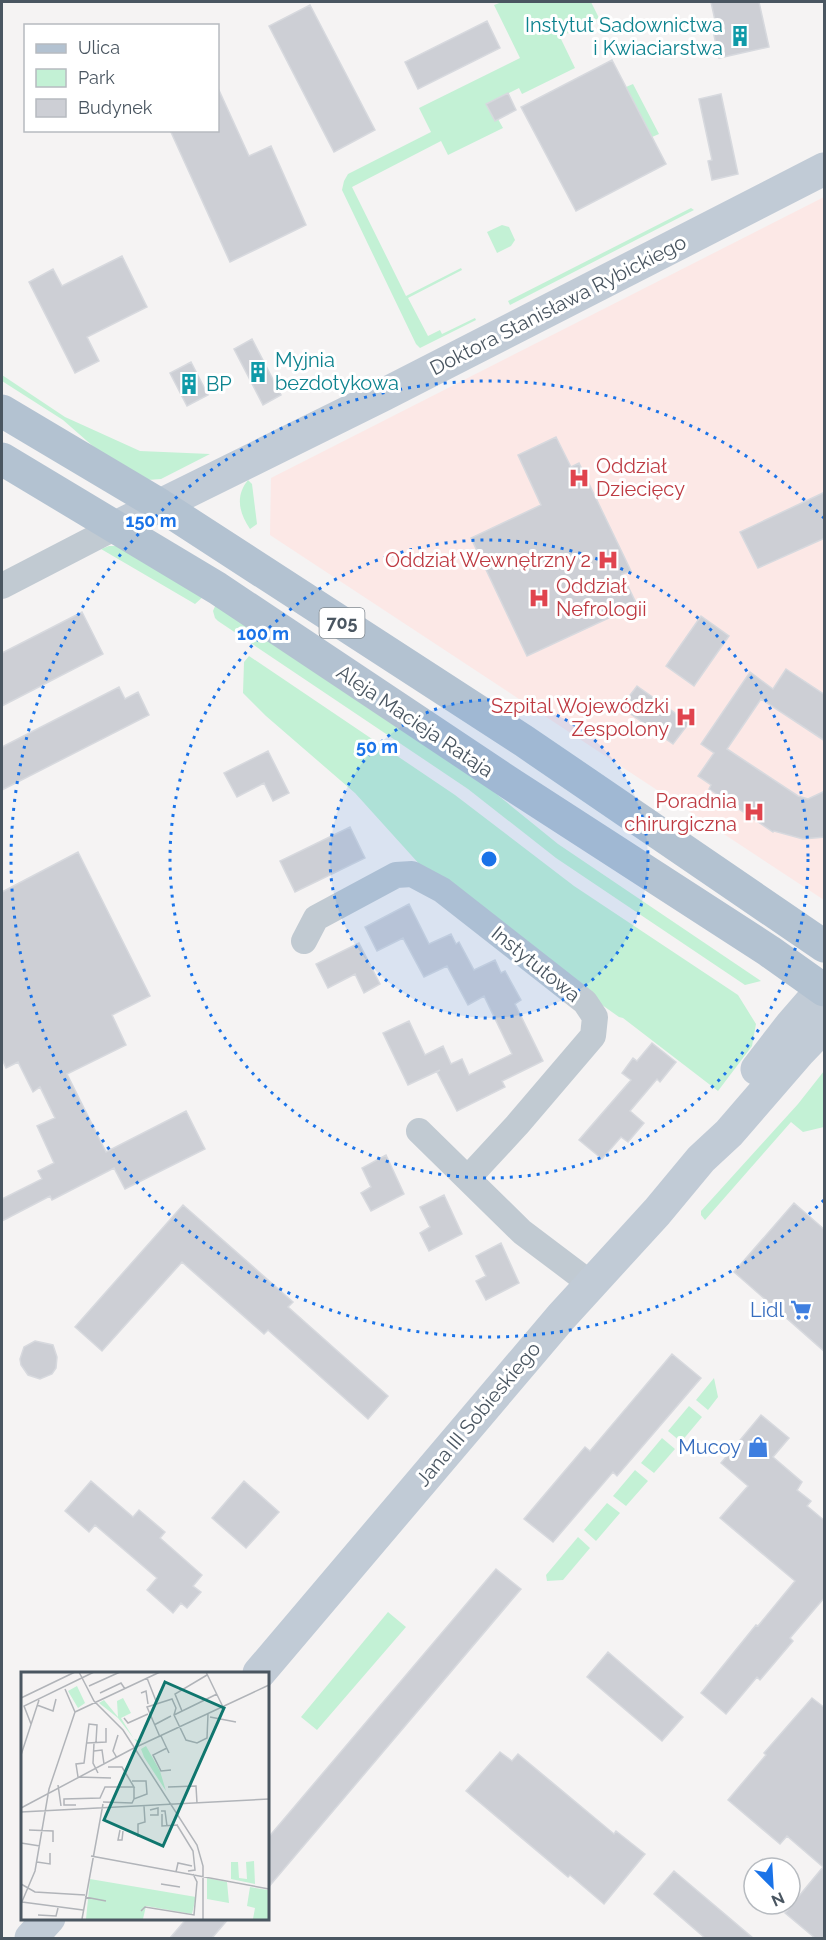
<svg xmlns="http://www.w3.org/2000/svg" width="826" height="1940" font-family="Raleway,sans-serif">
  <rect width="100%" height="100%" fill="#f5f3f3"/>
  <!-- medical -->
  <path fill="#fce8e6" d="M824 197V900L270 535 271 478Z"/>
  <!-- green -->
  <path fill="#c3f1d5" d="M502 2H591L599 18 560 37 575 68 522 94 519 88 489 103 503 128 448 155 441 141 352 187 406 296 461 268 462 270 408 298 428 336 440 330 442 334 475 318 476 320 420 348 416 344 342 190 344 181 348 174 431 132 419 108 520 58 494 5Z
    M633 84 659 134 652 137 626 87Z
    M691 208 694 210 510 305 508 301Z
    M502 225 509 227 515 240 511 246 497 253 487 232Z
    M2 375 65 417 140 451 210 454 161 479 147 480 103 455 63 420 2 381Z
    M248 480 252 484 257 524 250 529C239 513 235 496 248 480Z
    M109 546H118L205 595 195 604 101 549Z
    M216 604 489 788 558 844 761 981 745 985 556 858 468 789 218 621 215 618 213 611Z
    M249 656 455 795 574 886 738 995 756 1024 752 1046 718 1091 623 1018 619 1017 574 985 421 866 355 793 266 716 243 693 244 662Z
    M824 1071V1127L803 1132 791 1122 705 1220 701 1215V1211L798 1104Z
    M714 1378 718 1397 708 1410 696 1400Z
    M689 1406 702 1417 681 1442 668 1431Z
    M662 1438 675 1449 654 1473 641 1463Z
    M635 1470 648 1481 626 1506 613 1496Z
    M607 1503 620 1513 596 1541 584 1530Z
    M578 1537 590 1548 563 1580 547 1581 546 1575Z
    M388 1612 406 1627 317 1730 301 1717Z"/>
  <!-- building -->
  <path fill="#cdcfd5" stroke="#d7d9de" stroke-width="1.5" d="M711 2H759L769 47 719 58 712 26 716 25Z
    M310 5 375 130 334 152 269 26Z
    M487 21 500 48 418 89 405 62Z
    M612 60 666 164 576 211 521 107Z
    M218 88 249 156 271 146 306 225 230 262 170 130H218Z
    M508 93 516 110 495 121 486 104Z
    M721 94 738 174 712 180 708 161 712 160 699 99Z
    M122 256 147 307 87 337 99 361 75 373 29 282 53 269 62 286Z
    M252 339 281 395 263 405 234 349Z
    M191 362 208 395 187 406 170 373Z
    M556 437 571 467 579 463 631 571 622 574 637 605 527 656 471 538 541 505 518 455Z
    M825 492V538L758 568 740 532Z
    M82 612 103 654 2 706V653Z
    M701 616 729 636 694 686 666 666Z
    M786 669 825 695V741L761 699 727 749 798 796 808 799 825 791V837L803 839 774 831 773 832 709 789 711 785 698 776 714 753 701 744 750 672 773 689Z
    M637 686 689 723 673 744 621 707Z
    M119 687 125 699 138 692 149 715 2 790V747Z
    M268 751 289 793 273 801 264 783 237 797 224 773Z
    M350 827 365 858 295 892 280 861Z
    M78 852 150 996 112 1015 126 1045 67 1074 106 1152 186 1111 205 1149 125 1189 114 1168 52 1200 50 1196 2 1221V1199L42 1179 38 1171 54 1163 37 1126 55 1118 40 1087 33 1092 18 1062 6 1068 2 1059V892Z
    M409 904 429 944 451 934 456 944 459 942 474 970 495 960 501 973 505 971 521 1000 515 1004 543 1061 502 1081 505 1087 457 1111 437 1072 440 1070 408 1085 383 1033 409 1021 425 1055 443 1046 451 1064 462 1059 469 1075 512 1054 484 996 468 1005 447 966 424 977 403 938 377 951 365 927Z
    M359 943 380 984 364 993 355 974 328 988 316 964Z
    M652 1043 676 1062 660 1082 657 1079 630 1111 644 1123 628 1142 621 1137 602 1159 579 1140 631 1080 622 1073 633 1058 637 1061Z
    M386 1155 404 1194 371 1211 361 1193 371 1187 362 1168Z
    M444 1195 462 1234 429 1251 420 1233 430 1227 420 1207Z
    M794 1203 825 1230V1352L734 1272Z
    M183 1205 293 1302 288 1307 388 1396 368 1419 268 1330 264 1334 182 1262 102 1351 75 1327Z
    M501 1243 519 1283 486 1300 476 1281 486 1276 476 1256Z
    M35 1341 53 1345 57 1357 56 1368 52 1374 40 1379 28 1375 21 1365 20 1359 24 1347Z
    M672 1354 701 1378 617 1476 613 1472 553 1542 524 1519 585 1447 590 1451Z
    M761 1415 789 1438 773 1457 802 1482 797 1490 811 1501 807 1506 825 1521V1597L790 1638 793 1641 760 1680 757 1677 726 1714 701 1693 756 1625 758 1626 795 1581 720 1518 748 1486 721 1463Z
    M91 1481 133 1517 139 1510 165 1532 160 1538 202 1575 193 1586 201 1592 187 1608 181 1603 173 1613 147 1590 157 1578 95 1525 89 1532 65 1511Z
    M244 1481 279 1512 246 1548 212 1518Z
    M496 1569 521 1589 267 1889V1839Z
    M608 1652 683 1717 662 1741 587 1677Z
    M812 1698 825 1708V1938H815L785 1913 823 1867 787 1836 780 1844 728 1800 766 1755 764 1753Z
    M500 1752 512 1761 518 1754 614 1834 616 1831 645 1854 604 1904 570 1875 568 1877 466 1791Z
    M674 1871 753 1938H705L654 1894Z
    M188 1917H230L212 1938H170Z"/>
  <g fill="none" stroke-linecap="round" stroke-linejoin="round">
    <!-- street -->
    <path stroke="#c1cad2" stroke-width="26" d="M2 586 116 527
      M304 941 316 918 396 875 412 874 442 890 585 1002 595 1017 593 1036 517 1125 468 1178
      M419 1131 522 1232 591 1284"/>
    <!-- secondary -->
    <path stroke="#c1cbd6" stroke-width="33" d="M116 527 383 395 824 169
      M757 1069 791 1025 824 987
      M259 1673 561 1317 657 1212 701 1159 729 1133 800 1051 824 1026
      M31 1938 49 1918"/>
    <!-- primary -->
    <path stroke="#b3c2d1" stroke-width="33" d="M2 411 160 505 524 741 824 946
      M2 459 217 588 511 784 769 951 824 990"/>
  </g>
  <!-- distance rings -->
  <circle cx="489" cy="859" r="159" fill="#1a73e8" fill-opacity=".12"/>
  <g fill="none" stroke="#1a73e8" stroke-width="3" stroke-dasharray="3 6">
    <circle cx="489" cy="859" r="159"/>
    <circle cx="489" cy="859" r="319"/>
    <path d="M824 1200A478 478 0 1 1 824 518"/>
  </g>
  <!-- icons -->
  <defs>
    <symbol id="building-bare" viewBox="-9 -9 18 18"><path d="M-4-6H4V6H1V3H-1V6H-4ZM-2.5-4.3h1.7v1.8h-1.7ZM.8-4.3h1.7v1.8H.8ZM-2.5-1h1.7V.8h-1.7ZM.8-1h1.7V.8H.8Z" fill="#0f9aa8" stroke="#fff" stroke-width="2.5" paint-order="stroke"/></symbol>
    <symbol id="hospital-bare" viewBox="-9 -9 18 18"><path d="M-5-5h3v3.5h4V-5h3V5h-3V1.5h-4V5h-3Z" fill="#e0444e" stroke="#fff" stroke-width="2.5" paint-order="stroke"/></symbol>
    <symbol id="supermarket-bare" viewBox="-9 -9 18 18"><path d="M-6-5.5h2.5l.6 2H6L4.5 2H-2.5L-4.4-4H-6ZM-1.5 3.2a1.3 1.3 0 1 0 .1 0ZM3 3.2a1.3 1.3 0 1 0 .1 0Z" fill="#3f7fe0" stroke="#fff" stroke-width="2.5" paint-order="stroke"/></symbol>
    <symbol id="shop-bare" viewBox="-9 -9 18 18"><path d="M-5-2.5h2.3a2.7 3.5 0 0 1 5.4 0H5L5.5 6h-11ZM-1.5-2.5h3a1.5 2.3 0 0 0-3 0Z" fill="#3f7fe0" stroke="#fff" stroke-width="2.5" paint-order="stroke"/></symbol>
  </defs>
  <g fill-rule="evenodd">
    <use href="#building-bare" x="725" y="21" width="30" height="30"/>
    <use href="#building-bare" x="243" y="357" width="30" height="30"/>
    <use href="#building-bare" x="174" y="369" width="30" height="30"/>
    <use href="#hospital-bare" x="564" y="463" width="30" height="30"/>
    <use href="#hospital-bare" x="593" y="545" width="30" height="30"/>
    <use href="#hospital-bare" x="524" y="583" width="30" height="30"/>
    <use href="#hospital-bare" x="671" y="702" width="30" height="30"/>
    <use href="#hospital-bare" x="739" y="797" width="30" height="30"/>
    <use href="#supermarket-bare" x="786" y="1295" width="30" height="30"/>
    <use href="#shop-bare" x="743" y="1432" width="30" height="30"/>
  </g>
  <g text-anchor="middle" stroke-width="6" stroke-linejoin="round" paint-order="stroke">
    <!-- shield labels -->
    <rect fill="#fff" stroke="#808990" stroke-width="1.5" x="319.5" y="608" width="45" height="30" rx="4.5"/>
    <g font-size="18" font-weight="bold" fill="#4a5661">
      <text x="342" y="629">705</text>
    </g>
    <!-- culture labels -->
    <g font-size="20" fill="#0d838f" stroke="#fff" text-anchor="start">
      <text x="723" y="32" text-anchor="end">Instytut Sadownictwa<tspan x="723" dy="23">i Kwiaciarstwa</tspan></text>
      <text x="275" y="367">Myjnia<tspan x="275" dy="23">bezdotykowa</tspan></text>
      <text x="206" y="391">BP</text>
    </g>
    <!-- street labels -->
    <g font-size="20" fill="#4a5661" stroke="#fff">
      <text transform="translate(558 305) rotate(-27)" y="7">Doktora Stanisława Rybickiego</text>
      <text transform="translate(415 721) rotate(34)" y="7">Aleja Macieja Rataja</text>
      <text transform="translate(536 964) rotate(39)" y="7">Instytutowa</text>
      <text transform="translate(478 1414) rotate(-50)" y="7">Jana III Sobieskiego</text>
    </g>
    <!-- health labels -->
    <g font-size="20" fill="#be3a42" stroke="#fff" text-anchor="end">
      <text x="596" y="473" text-anchor="start">Oddział<tspan x="596" dy="23">Dziecięcy</tspan></text>
      <text x="591" y="567">Oddział Wewnętrzny 2</text>
      <text x="556" y="593" text-anchor="start">Oddział<tspan x="556" dy="23">Nefrologii</tspan></text>
      <text x="669" y="713">Szpital Wojewódzki<tspan x="669" dy="23">Zespolony</tspan></text>
      <text x="737" y="808">Poradnia<tspan x="737" dy="23">chirurgiczna</tspan></text>
    </g>
    <!-- shop labels -->
    <g font-size="20" fill="#366cbe" stroke="#fff" text-anchor="end">
      <text x="784" y="1317">Lidl</text>
      <text x="741" y="1454">Mucoy</text>
    </g>
  </g>
  <!-- overview -->
  <g transform="translate(21 1672)">
    <rect width="248" height="248" fill="#f5f3f3"/>
    <path d="M56 14 64 31 57 36 47 19ZM102 26 110 41 100 46 113 67 121 69 117 72 97 46 78 31 83 28 97 45 96 29ZM125 74 139 99 145 119 123 85 120 77ZM233 189 234 212 210 207V190H217L218 206 226 207 225 190ZM186 206 206 210 208 231 186 227ZM69 207 175 225 171 242 125 234 122 247H65ZM229 215 247 218V247H232L234 236 226 234Z" fill="#c3f1d5"/>
    <path fill="none" stroke="#b1b4b9" stroke-width="1.5" d="M58 0 73 29 102 58 176 173 182 194V247M185 0 202 35M126 6 135 29M68 14 99 0M44 17 54 40M79 21 100 11 104 17M120 21 125 19 127 32M0 26 54 0M16 33 32 39 35 27M161 39 154 22 186 3M54 40 139 0M153 43 196 22M189 45 215 50M103 46 107 51 127 42M10 52 3 34 73 0M133 53 150 44M140 64 148 81M139 65 126 35 151 27 155 36 153 43 165 68 176 71 186 66 187 42M66 71 85 70V56M73 71 72 91 77 101M146 76 132 83 140 99 150 98M111 77 248 13M73 79 81 78 83 92M0 83 18 28M96 86 92 79 97 63M57 105 55 92 63 91 68 52 76 53 75 70M57 105 90 106M111 109H125L126 122 113 127V115M37 113 40 134M147 115 175 114 176 131M82 130 111 131 113 127M55 133H43V127L79 126 84 115H113L101 95H87M0 136 111 77M129 138 137 136V143H129M140 139H144L146 154M0 140 248 127M141 142V154L157 153M156 153 172 179 174 198 167 199M8 158 32 159V170M99 158 97 168H101L102 159M117 165V152L124 150 123 134M0 171 19 174M70 184 248 217M16 190 29 192V181M155 200 157 191 171 194M0 212 14 220 64 223M140 212 159 215M64 225 85 229M1 230 62 238M0 232 14 199 28 117 54 40M120 239 124 235 173 243 176 210 172 202M17 243 35 244 37 236M61 247 82 132"/>
    <path fill="#0f766e" fill-opacity="0.15" stroke="#0f766e" stroke-width="3" d="M144 10 203 36 142 174 83 148Z"/>
    <rect width="248" height="248" fill="none" stroke="#4a5661" stroke-width="3"/>
  </g>
  <circle cx="489" cy="859" r="9" fill="#1a73e8" stroke="#fff" stroke-width="3"/>
  <g font-size="18" text-anchor="middle" font-weight="bold" fill="#1a73e8" stroke="#fff" stroke-width="6" stroke-linejoin="round" paint-order="stroke">
    <text x="151" y="527">150 m</text>
    <text x="263" y="640">100 m</text>
    <text x="377" y="753">50 m</text>
  </g>
  <!-- border -->
  <rect width="826" height="1940" fill="none" stroke="#4a5661" stroke-width="6"/>
  <!-- legend -->
  <rect x="24" y="24" width="195" height="108" fill="#ffffff" stroke="#b7bbc0" stroke-width="1.5"/>
  <rect x="36" y="44" width="30" height="9" fill="#b3c2d1" stroke="#b7bbc0" stroke-width="1.5"/>
  <text x="78" y="54" font-size="18" fill="#4a5661">Ulica</text>
  <rect x="36" y="69" width="30" height="18" fill="#c3f1d5" stroke="#b7bbc0" stroke-width="1.5"/>
  <text x="78" y="84" font-size="18" fill="#4a5661">Park</text>
  <rect x="36" y="99" width="30" height="18" fill="#cdcfd5" stroke="#b7bbc0" stroke-width="1.5"/>
  <text x="78" y="114" font-size="18" fill="#4a5661">Budynek</text>
  <!-- north arrow -->
  <g transform="translate(772 1886) rotate(156)"><circle r="28" fill="#ffffff" stroke="#b7bbc0" stroke-width="1.5"/>
  <path d="M0-4.5L10 22L0 15L-10 22Z" fill="#1a73e8"/>
  <text y="-9" font-size="16" font-weight="bold" text-anchor="middle" fill="#4a5661">N</text>
  </g>
</svg>
